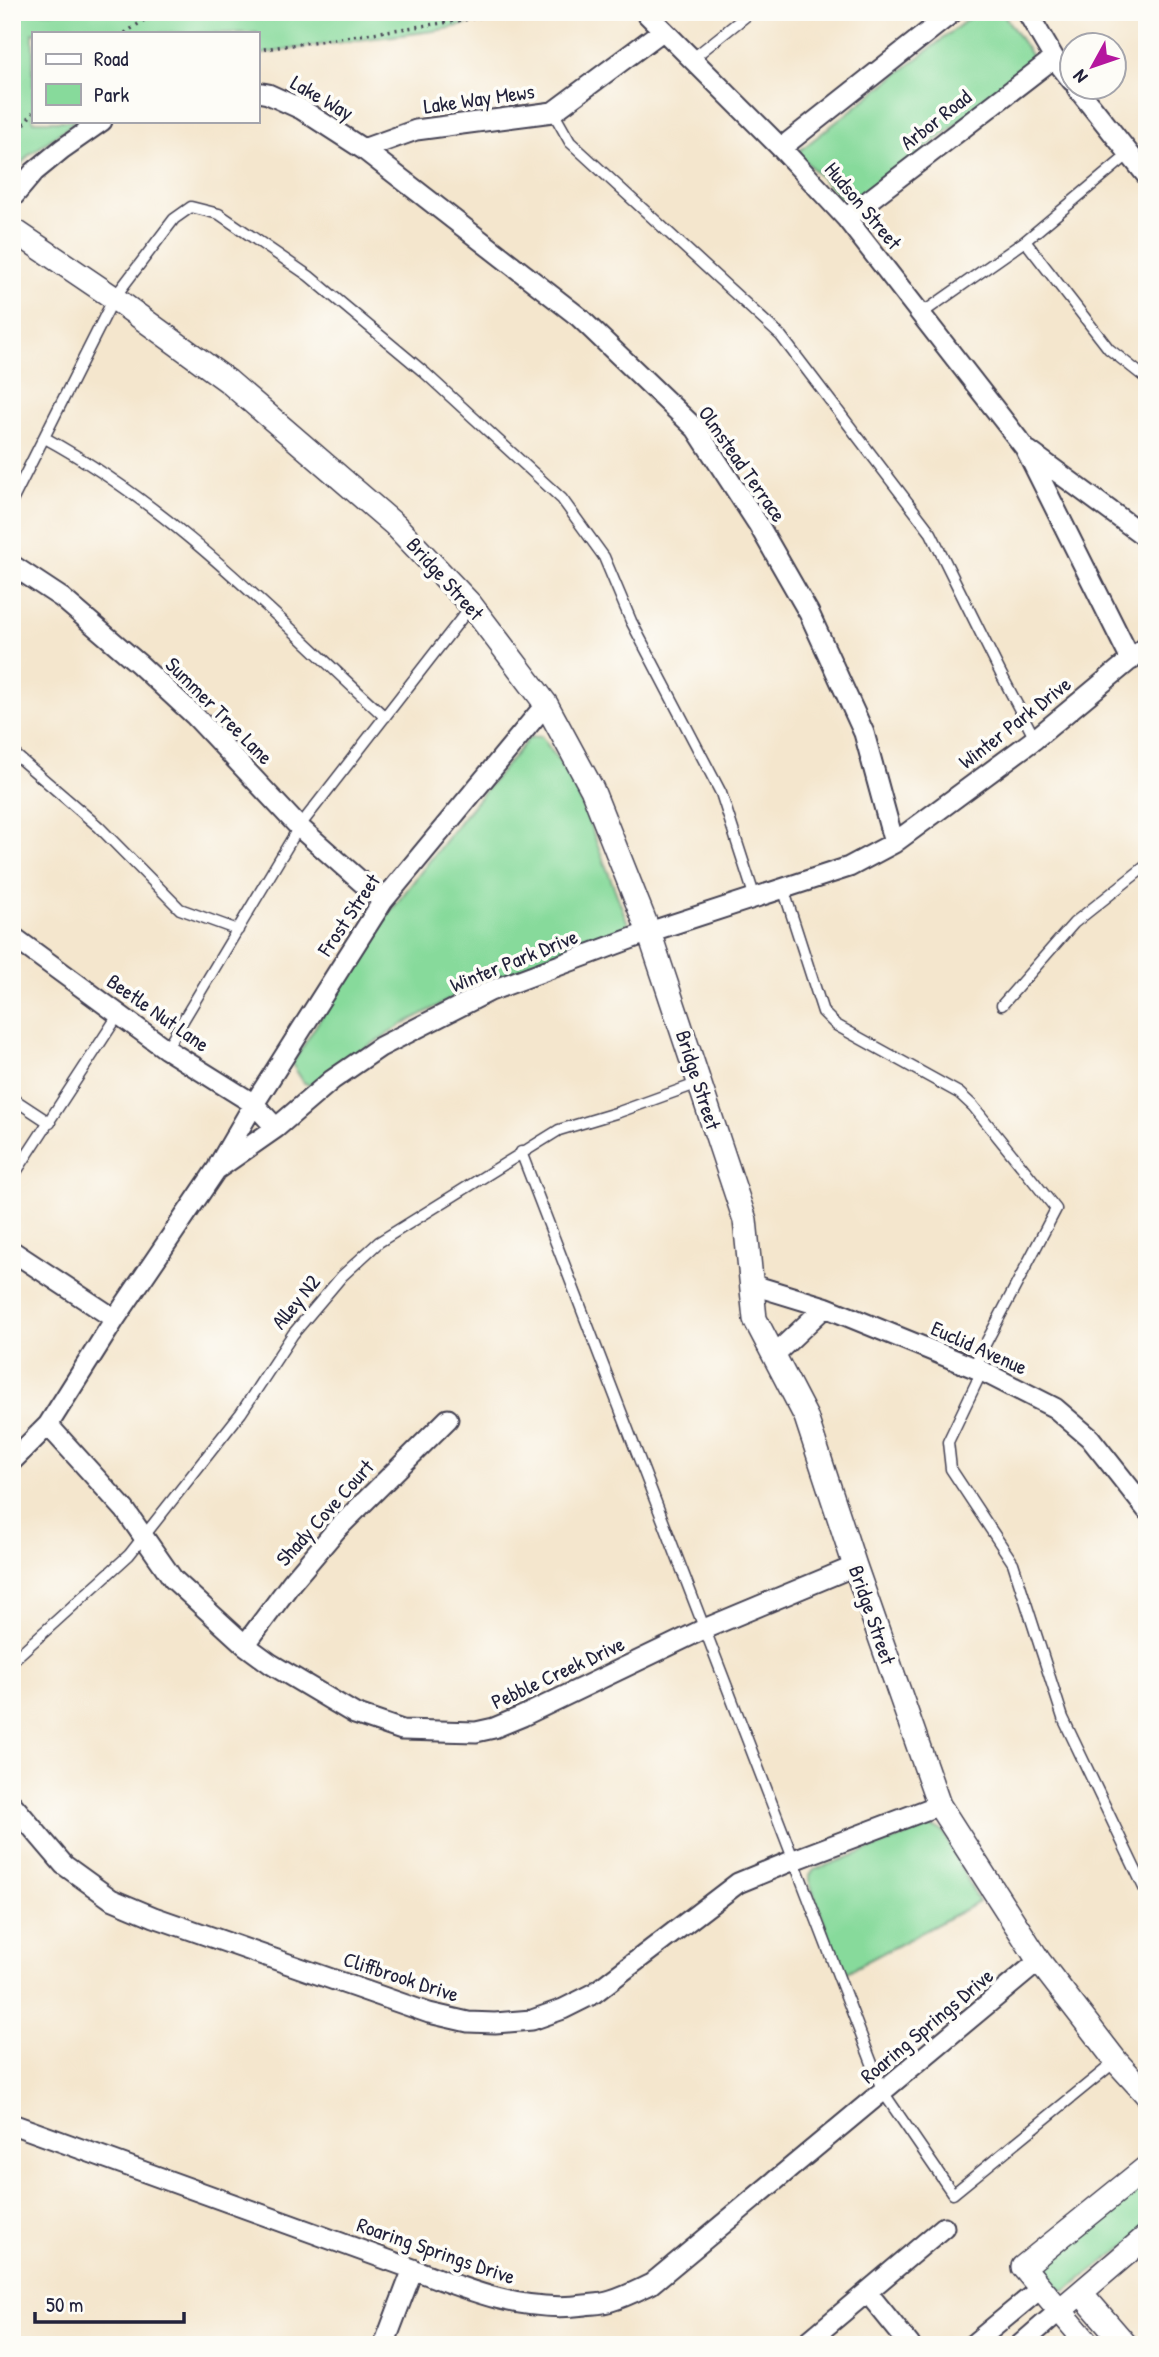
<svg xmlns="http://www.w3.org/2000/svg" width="1159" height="2357" font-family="'Patrick Hand',sans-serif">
  <rect width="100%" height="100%" fill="#fdfcf7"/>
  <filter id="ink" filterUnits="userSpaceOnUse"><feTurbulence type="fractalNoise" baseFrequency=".0143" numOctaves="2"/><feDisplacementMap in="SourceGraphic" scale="14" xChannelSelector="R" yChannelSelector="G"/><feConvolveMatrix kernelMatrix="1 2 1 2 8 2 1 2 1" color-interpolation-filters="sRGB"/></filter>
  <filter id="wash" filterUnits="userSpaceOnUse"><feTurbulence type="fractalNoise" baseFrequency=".00686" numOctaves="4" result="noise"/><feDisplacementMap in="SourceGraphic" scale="28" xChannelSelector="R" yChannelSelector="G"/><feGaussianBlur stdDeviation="1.57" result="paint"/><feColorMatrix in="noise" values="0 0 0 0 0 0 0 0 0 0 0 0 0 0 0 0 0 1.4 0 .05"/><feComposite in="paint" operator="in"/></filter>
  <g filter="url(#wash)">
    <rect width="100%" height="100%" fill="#f4e6cd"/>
    <!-- green -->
    <path fill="#87da9b" stroke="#547e6b" stroke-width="2" d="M12 12H500C460 31 417 33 374 38 335 43 296 48 257 55V33H33V121H76L28 156 12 175Z
      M977 12H1002L1036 62 850 208 801 157 799 151Z
      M541 736 573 781 630 929 612 939 470 989 405 1023 331 1070 317 1082 310 1085 304 1083 292 1064 373 934 465 815 529 738Z
      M930 1827 942 1830 979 1902 843 1974 810 1884V1875L814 1870Z
      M1147 2181V2230L1065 2291 1055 2286 1048 2277 1049 2265 1053 2260Z"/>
  </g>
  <g filter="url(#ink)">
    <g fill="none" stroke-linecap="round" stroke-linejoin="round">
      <defs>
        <path id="service" d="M692 59 751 12
          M553 112 570 142 781 336 931 533 1000 672 1035 739
          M1025 241 1109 349 1147 379
          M921 314 1025 241 1129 154
          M45 438C174 508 278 619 385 717
          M12 501 114 298 174 219 191 207 219 214 309 276 425 373 562 499 604 557 631 621 721 793 755 898
          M12 752 99 827 180 909 238 930
          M783 888 823 1012 836 1025 959 1093 973 1106 1056 1209 978 1358 982 1371 948 1442 951 1469 1013 1563 1063 1718 1147 1894
          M1002 1005 1074 923 1147 865
          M166 1049 299 827 471 606
          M12 1098 50 1123
          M521 1152 883 2092 953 2194 1116 2061
          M12 1178 119 1014
          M12 1661 129 1555 241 1413 293 1334 342 1276 379 1242 559 1130 619 1112 699 1083"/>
        <path id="minor" d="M645 12 781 148 846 218 1025 448 1131 660
          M1027 12 1054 58 1072 81
          M1077 88 1147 176
          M257 92 268 94 301 109 363 149 579 317 696 429 758 524 809 613 864 733 894 843
          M781 148 953 12
          M363 149 416 130 553 112 662 31
          M12 198 34 172 62 149 102 121
          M846 218 1054 58
          M1029 451 1147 538
          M12 565 62 598 139 664 194 715 299 827 383 901
          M12 936 166 1049 254 1104 276 1128
          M219 1164 254 1104 383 901 546 704
          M12 1251 115 1319
          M753 1285 825 1307 982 1371 1055 1408 1090 1438 1147 1510
          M773 1356 825 1307
          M48 1425 125 1510 173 1579 245 1645 271 1664 355 1714 402 1730 476 1732 494 1728 523 1716 704 1629 855 1566
          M12 1461 48 1425 115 1319 216 1170 276 1128 332 1080 380 1047 490 991 649 932 849 867 894 843 1035 739 1147 646
          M245 1645 292 1582 336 1530 448 1419
          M12 1804 64 1865 111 1899 154 1917 429 2013 468 2022 495 2023 532 2020 563 2009 593 1994 738 1883 794 1860 939 1805
          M12 2124 413 2269C469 2291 524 2313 585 2305 593 2304 603 2304 611 2301 625 2297 638 2290 651 2284L1039 1961
          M867 2292 910 2345
          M384 2345 413 2269
          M804 2345 944 2227
          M972 2345 1041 2288
          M1020 2345 1059 2311"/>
        <path id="tertiary" d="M12 229 114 298 228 381 395 525 471 605 546 704 592 789 649 932 745 1220 755 1319 806 1417 855 1566 939 1805 1039 1961 1116 2061 1147 2095
          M1081 2293 1126 2345
          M1059 2311 1147 2236
          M1089 2345 1023 2267 1147 2167"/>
      </defs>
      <!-- service casing -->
      <use href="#service" stroke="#423f51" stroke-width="13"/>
      <!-- minor casing -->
      <use href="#minor" stroke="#423f51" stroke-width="23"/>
      <!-- tertiary casing -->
      <use href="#tertiary" stroke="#423f51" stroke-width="26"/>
      <!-- path -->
      <path stroke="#423f51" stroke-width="3.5" stroke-dasharray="2 5" stroke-linecap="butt" d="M125 33 156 12
        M257 50 483 17 496 12
        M12 141 33 112"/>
      <!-- service -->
      <use href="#service" stroke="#fff" stroke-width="10"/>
      <!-- minor -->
      <use href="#minor" stroke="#fff" stroke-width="19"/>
      <!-- tertiary -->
      <use href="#tertiary" stroke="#fff" stroke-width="23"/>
    </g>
  </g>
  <g text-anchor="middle" stroke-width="7" stroke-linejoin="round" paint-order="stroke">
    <!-- street labels -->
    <g font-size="21" fill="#22223b" stroke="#fdfcf7">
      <text transform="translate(322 98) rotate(30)" y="7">Lake Way</text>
      <text transform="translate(479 99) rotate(-8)" y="7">Lake Way Mews</text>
      <text transform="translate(936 120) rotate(-38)" y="7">Arbor Road</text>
      <text transform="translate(863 206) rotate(50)" y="7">Hudson Street</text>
      <text transform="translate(742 464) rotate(55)" y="7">Olmstead Terrace</text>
      <text transform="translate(445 579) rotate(48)" y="7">Bridge Street</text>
      <text transform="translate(219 711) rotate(45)" y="7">Summer Tree Lane</text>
      <text transform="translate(1015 723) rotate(-38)" y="7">Winter Park Drive</text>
      <text transform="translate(349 915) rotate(-56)" y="7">Frost Street</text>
      <text transform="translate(514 961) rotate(-22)" y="7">Winter Park Drive</text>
      <text transform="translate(158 1013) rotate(35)" y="7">Beetle Nut Lane</text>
      <text transform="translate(698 1080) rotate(72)" y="7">Bridge Street</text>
      <text transform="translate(296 1302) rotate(-51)" y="7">Alley N2</text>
      <text transform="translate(979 1348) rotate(24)" y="7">Euclid Avenue</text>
      <text transform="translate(325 1513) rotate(-48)" y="7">Shady Cove Court</text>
      <text transform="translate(872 1615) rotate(71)" y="7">Bridge Street</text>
      <text transform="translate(558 1673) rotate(-25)" y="7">Pebble Creek Drive</text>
      <text transform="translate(401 1977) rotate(18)" y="7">Cliffbrook Drive</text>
      <text transform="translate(927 2026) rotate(-40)" y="7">Roaring Springs Drive</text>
      <text transform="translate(436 2251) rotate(19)" y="7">Roaring Springs Drive</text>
    </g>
  </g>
  <!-- margin -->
  <rect width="1159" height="2357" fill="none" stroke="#fdfcf7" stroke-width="42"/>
  <!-- legend -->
  <rect x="32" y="32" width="228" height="91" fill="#fdfcf7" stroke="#a5a5ac" stroke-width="2"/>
  <rect x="46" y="54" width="35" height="10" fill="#ffffff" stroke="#a5a5ac" stroke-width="2"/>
  <text x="94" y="66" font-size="21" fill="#22223b">Road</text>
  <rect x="46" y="84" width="35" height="21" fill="#87da9b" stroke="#a5a5ac" stroke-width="2"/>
  <text x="94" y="102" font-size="21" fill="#22223b">Park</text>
  <!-- north arrow -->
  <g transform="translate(1093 66) rotate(230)"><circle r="33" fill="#fdfcf7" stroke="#a5a5ac" stroke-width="2"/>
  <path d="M0-5L12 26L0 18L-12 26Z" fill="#b5179e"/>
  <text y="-10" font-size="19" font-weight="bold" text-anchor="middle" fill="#22223b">N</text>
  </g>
  <!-- scale -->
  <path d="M35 2312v10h149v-10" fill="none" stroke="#22223b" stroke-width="3.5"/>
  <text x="46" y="2312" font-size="21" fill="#22223b" stroke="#fdfcf7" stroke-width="5" paint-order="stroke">50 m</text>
</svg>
